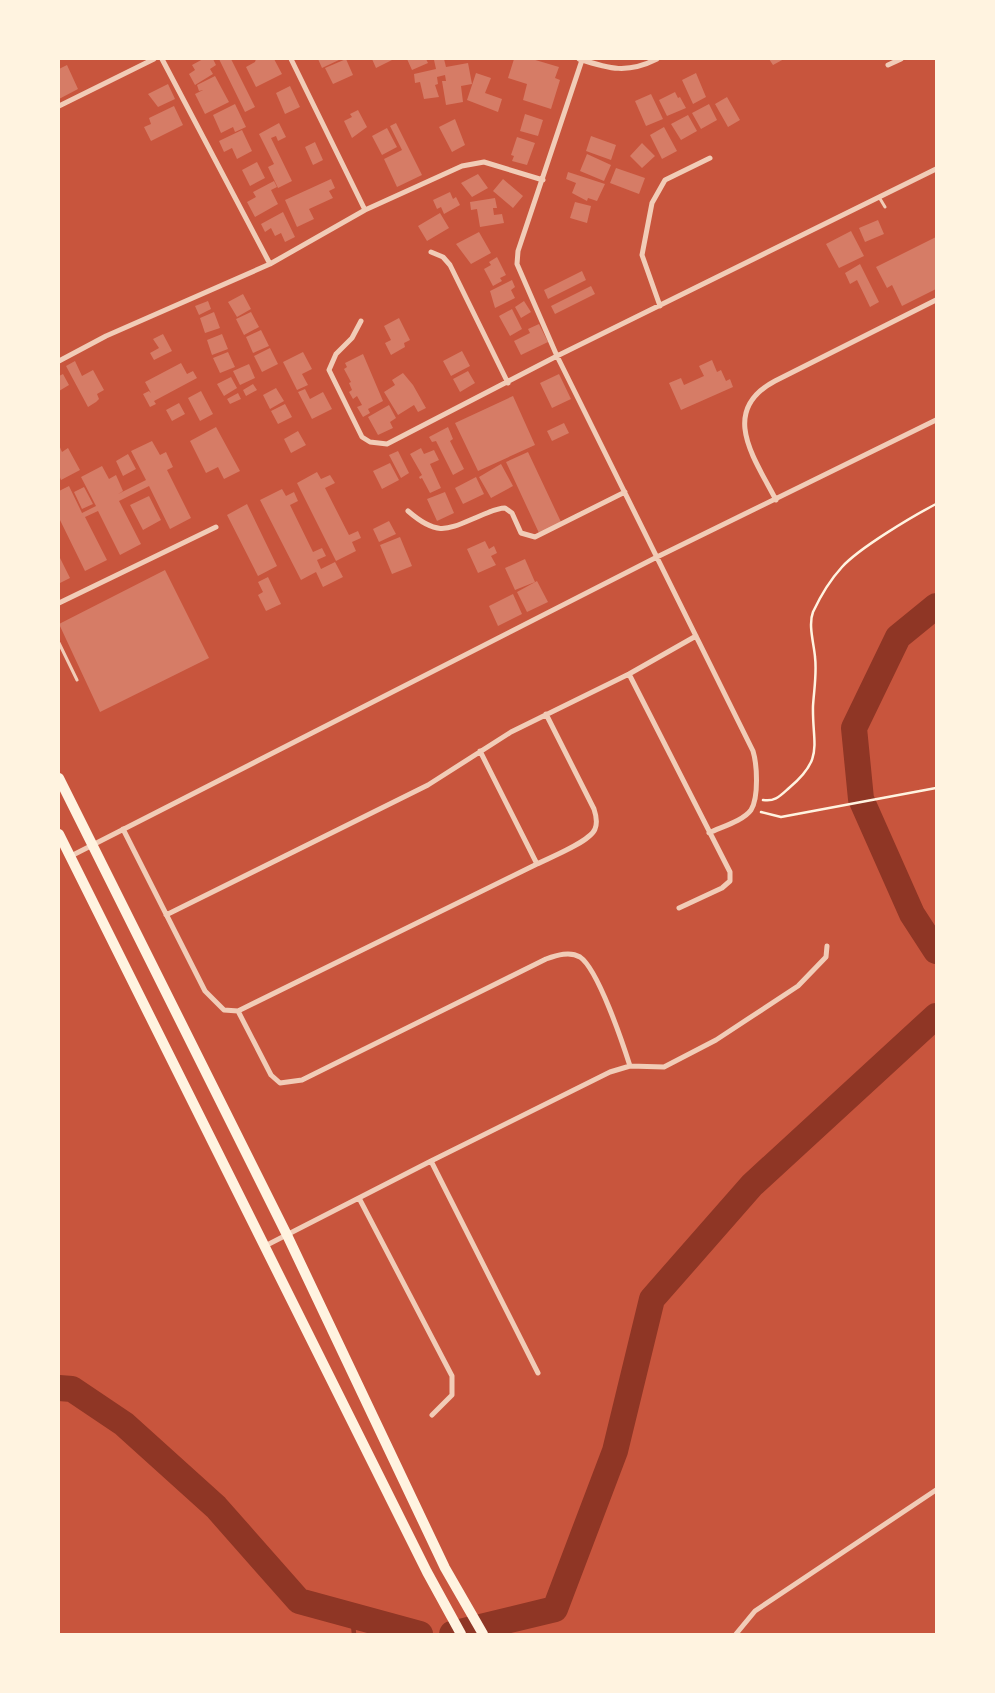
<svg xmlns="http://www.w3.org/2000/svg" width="995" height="1693" font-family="Jost,sans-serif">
  <rect width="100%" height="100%" fill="#c8553d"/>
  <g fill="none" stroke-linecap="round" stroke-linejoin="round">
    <!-- stream -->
    <path stroke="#8f3625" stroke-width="4.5" d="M352 1616 354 1634"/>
    <!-- river -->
    <path stroke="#8f3625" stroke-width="26" d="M936 606 898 637 854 728 861 799 912 914 936 951
      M59 1388 72 1389 124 1424 216 1507 299 1601 420 1634
      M452 1634 555 1609 615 1451 652 1299 752 1185 936 1016"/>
  </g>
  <!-- building -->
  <path fill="#d67c66" d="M203 59H213L216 65 210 69 213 74 195 85 189 74 195 70 192 65Z
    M219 59H231L255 107 245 112Z
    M256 59H274L282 74 256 87 246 67 255 62Z
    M318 59H341L322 68Z
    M346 59 353 75 333 84 325 68Z
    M372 59H394L376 68Z
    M407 59H426L428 63 412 70Z
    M444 59 446 67 468 63 472 84 461 86 463 102 446 105 442 81H446L445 75 437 77 438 84 435 85 439 97 424 99 420 82 415 83 414 74 436 69 434 60Z
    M514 59H532L559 67 555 78 560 80 551 109 523 100 527 84 508 78Z
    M769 59H784L773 65Z
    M67 65 78 89 59 99V69Z
    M476 73 491 78 485 93 502 99 498 112 467 100Z
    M696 73 706 97 693 104 682 80Z
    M215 76 229 102 205 114 195 94 203 90 199 91 197 85Z
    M168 84 175 99 158 107 148 94Z
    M290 86 300 107 285 114 276 93Z
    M675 92 678 98 680 97 686 108 667 116 659 100Z
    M651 94 663 119 646 126 635 101Z
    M727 97 740 120 728 127 715 104Z
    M235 104 246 127 235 132 233 127 221 133 213 115Z
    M709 104 717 120 701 129 692 113Z
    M174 106 183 125 151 141 144 127 151 124 149 118Z
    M358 110 367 127 352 138 344 121 352 117 350 114Z
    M525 114 543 120 538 136 520 131Z
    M688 115 697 131 681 140 671 124Z
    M455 119 465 145 452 152 439 127Z
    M279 123 286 137 278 141 276 136 271 138 292 181 278 188 268 167 274 164 259 134Z
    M396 123 422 175 397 187 384 159 402 150 390 126Z
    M664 127 677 151 662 159 650 135Z
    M387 128 397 147 382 155 372 136Z
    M242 130 252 151 237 159 232 148 224 152 219 141Z
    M591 136 616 145 611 160 586 151Z
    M517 137 535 143 527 165 512 161 514 156 511 155Z
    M315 142 323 160 313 165 305 147Z
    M642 143 655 156 642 168 630 156Z
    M587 154 611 165 604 181 580 171Z
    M257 162 265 178 250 186 242 170Z
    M616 168 645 178 639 194 610 183Z
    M568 172 605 184 597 201 588 198 587 201 572 193 576 183 566 179Z
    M478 174 488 188 472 197 461 183Z
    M331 179 335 188 329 191 333 198 309 209 314 219 297 227 285 200Z
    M503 179 523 196 513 208 493 191Z
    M274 181 277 187 271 190 278 204 255 217 247 202 256 197 253 192Z
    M450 192 453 199 456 197 460 205 444 214 441 207 437 209 433 200Z
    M495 198 497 208H493L494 215 502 214 504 223 480 227 477 209 471 210 470 202Z
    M575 202 591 206 587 223 570 218Z
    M283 212 295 237 285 242 281 233 275 236 271 228 265 232 261 224Z
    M440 213 449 228 427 241 418 226Z
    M878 220 884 234 865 242 859 228Z
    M851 231 864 256 839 268 826 244Z
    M479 232 491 253 471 264 456 244Z
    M936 237V289L902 306 892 285 887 288 876 267Z
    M497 257 506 275 500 278 502 281 493 286 484 269 491 265 489 262Z
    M860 264 879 302 870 307 857 280 850 284 845 273Z
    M582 271 586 280 548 299 544 290Z
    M512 280 515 287 511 290 515 298 495 308 490 291Z
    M591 286 595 294 555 314 551 306Z
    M243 294 251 309 237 317 228 302Z
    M208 301 211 309 199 315 195 306Z
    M524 301 531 312 521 318 515 307Z
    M512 309 522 329 510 336 499 316Z
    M214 312 220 328 205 333 200 318Z
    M251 312 259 327 244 335 236 319Z
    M399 318 410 340 404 343 405 347 391 355 385 343 391 340 384 326Z
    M539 324 548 342 521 355 514 341 530 333 528 329Z
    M261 330 269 346 253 353 246 337Z
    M163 334 172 351 154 360 150 353 159 348 153 339Z
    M222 334 228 349 212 355 207 340Z
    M270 348 278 364 262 372 254 356Z
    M462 351 470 366 451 376 443 361Z
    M228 352 235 367 220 373 213 358Z
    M303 352 312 369 302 374 308 385 297 390 283 362Z
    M363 354 383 401 368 409 370 413 363 417 357 407 362 405 357 396 353 399 349 392 352 390 349 383 351 382 344 369 347 367 345 363Z
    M712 360 717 372 721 370 726 381 730 379 733 387 681 410 669 383 681 378 684 385 704 376 699 366Z
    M75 361 82 376 93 370 104 390 97 394 99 399 96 402 88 407 66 366Z
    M181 363 187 374 193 371 197 378 154 401 156 404 150 407 143 394 149 391 151 393 145 382Z
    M249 364 255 378 240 385 233 371Z
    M468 371 475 383 460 392 453 379Z
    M403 373 413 385 426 408 418 412 414 405 398 415 384 392 395 385 392 380Z
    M63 374 69 385 59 391V376Z
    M559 374 571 399 552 408 540 383Z
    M231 377 237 388 224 396 217 384Z
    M253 384 257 390 246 396 243 390Z
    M276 388 284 401 270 409 263 395Z
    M305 389 310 399 323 392 332 409 312 419 298 392Z
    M201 391 213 414 200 421 188 398Z
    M238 393 241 399 230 404 227 399Z
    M513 396 535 445 478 471 455 423Z
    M179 403 185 414 172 421 166 410Z
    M285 404 292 417 278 424 271 411Z
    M389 405 396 418 390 422 393 428 378 435 368 417Z
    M564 423 569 433 552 441 547 431Z
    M216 427 240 471 224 479 218 467 206 473 190 441Z
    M448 427 453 439 450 441 464 469 453 475 436 441 432 442 429 437Z
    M298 431 306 445 291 453 284 439Z
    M152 441 160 455 166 452 173 467 167 470 191 518 170 529 149 486 119 501 141 544 120 555 98 511 85 517 107 560 85 571 59 518V491L69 486 82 513 96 506 81 477 102 466 109 479 116 475 123 491 118 494 146 480 131 451Z
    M59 445 62 452 68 448 80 470 61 480 59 475Z
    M421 448 424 454 434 450 439 460 430 464 441 488 430 493 422 478 420 479 419 477 422 475 410 454Z
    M398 451 409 473 401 478 389 455Z
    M528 452 561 522 539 533 506 462Z
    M128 454 136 469 123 476 116 461Z
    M390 463 399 480 382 489 373 471Z
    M501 464 513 486 491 498 479 477Z
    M317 472 321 479 330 475 335 483 325 488 349 535 358 531 361 538 352 542 356 551 336 561 297 483Z
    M476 477 484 494 463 504 455 488Z
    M84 487 93 504 82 509 74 492Z
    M282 489 286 496 294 492 298 501 290 505 313 552 322 548 326 556 317 560 321 569 335 562 343 577 323 587 316 572 301 580 260 500Z
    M445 492 454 513 437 521 427 499Z
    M149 496 161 520 143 530 130 505Z
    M247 504 277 566 258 576 227 515Z
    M389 521 396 534 379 542 373 529Z
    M400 537 412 566 392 574 380 545Z
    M485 541 489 549 494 546 497 553 491 556 496 565 478 573 467 549Z
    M59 556 70 578 60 583 59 582Z
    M525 559 535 582 515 590 505 568Z
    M165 570 209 658 100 712 59 624Z
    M268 577 281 604 266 611 258 595 263 592 258 582Z
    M537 581 548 602 527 612 517 592Z
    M513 594 522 614 498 626 489 606Z"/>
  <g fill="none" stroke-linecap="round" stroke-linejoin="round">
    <!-- path -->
    <path stroke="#fff3e0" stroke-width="2.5" d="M763 800C775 802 780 796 789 788 825 758 812 745 813 706 814 690 817 673 815 657 814 644 808 625 813 612 820 597 831 579 842 567 859 548 913 516 936 504
      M761 812 781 817 936 788"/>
    <!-- service -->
    <path stroke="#f1ccb7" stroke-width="3" d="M879 197 885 207
      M59 643 77 680"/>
    <!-- minor -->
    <path stroke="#f1ccb7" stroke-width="5" d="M162 59 270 264
      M291 59 365 210
      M579 59C610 69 627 74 657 59
      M582 60 518 251 517 264 557 356 753 751C757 764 759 797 751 810 743 821 721 827 709 833
      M888 65 901 59
      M59 106 154 59
      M431 252 443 257 450 265 508 383
      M660 306 642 255 652 203 665 180 710 158
      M361 321 352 338 336 354 329 370 362 437 370 442 387 444 557 356 936 169
      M59 361 106 336 270 264 365 210 462 166 484 162 543 180
      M776 500C755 459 718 411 775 381L936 300
      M408 511C439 538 448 529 482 515 490 512 497 508 505 508L512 513 521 533 535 537 625 492
      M59 603 216 527
      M629 674 730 872V881L722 888 679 908
      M480 751 537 864
      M123 829 205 991 224 1010 238 1011 271 1075 280 1083 302 1080 546 959C557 955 570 951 580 957 598 969 623 1044 630 1066
      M71 856 657 557 936 420
      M166 915 428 785 511 732 629 674 696 636
      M238 1011 537 864C549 858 590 842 595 829 598 822 596 815 594 809L546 714
      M431 1161 538 1373
      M359 1198 452 1376V1395L432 1415
      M265 1246 431 1161 610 1072 630 1066 664 1067 716 1040 798 986 826 957 827 946
      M736 1634 755 1611 936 1490"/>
    <!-- primary -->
    <path stroke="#fff3e0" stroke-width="10" d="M59 778 287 1235 445 1568 483 1634
      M59 834 427 1572 461 1634"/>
  </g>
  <!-- border -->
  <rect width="995" height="1693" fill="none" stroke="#fff3e0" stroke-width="120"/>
</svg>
